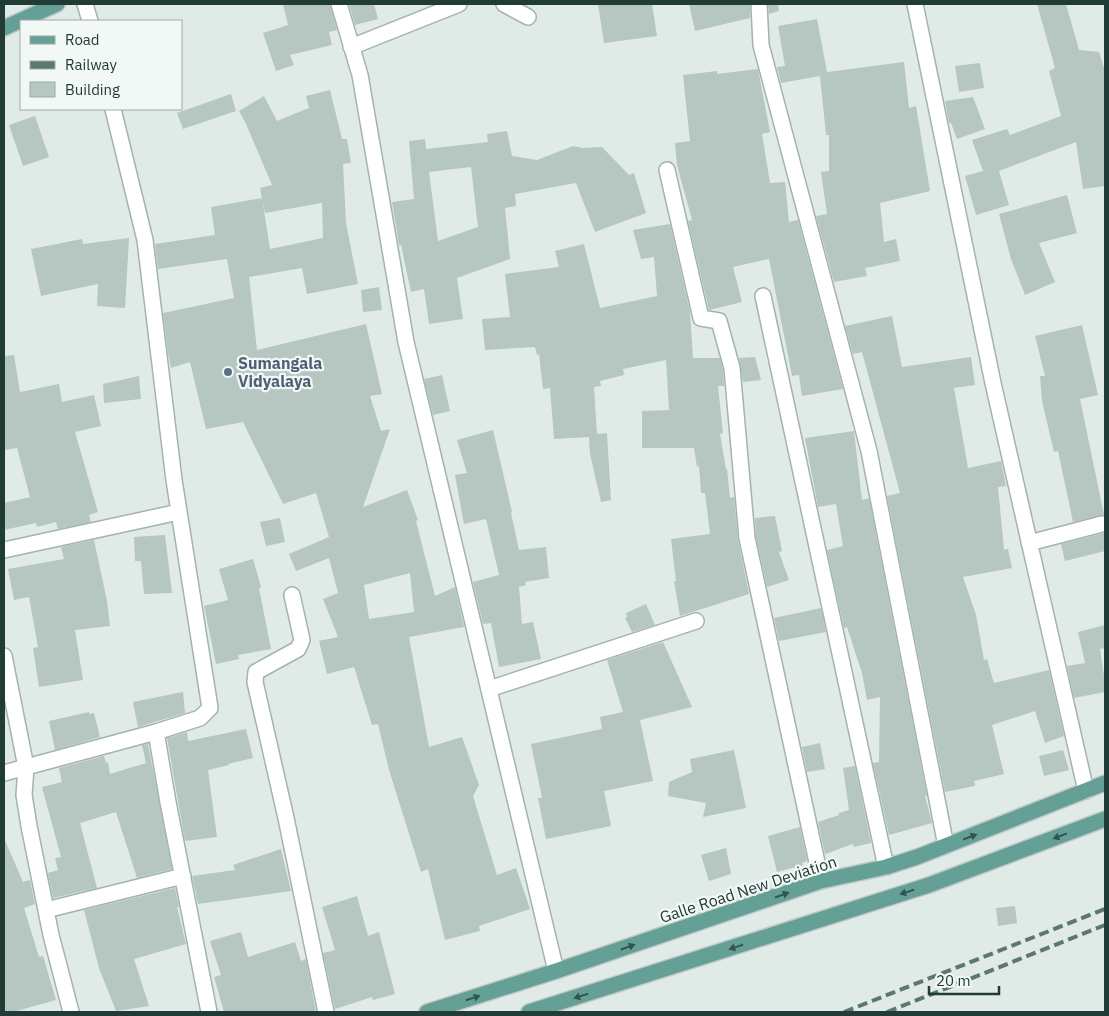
<svg xmlns="http://www.w3.org/2000/svg" width="1109" height="1016" font-family="'IBM Plex Sans',sans-serif">
  <rect width="100%" height="100%" fill="#e0ebe7"/>
  <!-- building -->
  <path fill="#b6c6c0" fill-rule="evenodd" d="M283 4H330L337 30 329 32 332 45 290 55 294 65 276 71 263 33 288 25Z
    M349 4H374L378 19 355 25Z
    M598 4H652L657 36 604 43Z
    M689 4H750V18L695 31Z
    M768 4H778L779 11 769 14Z
    M1037 4H1066L1079 50 1099 52 1105 71V186L1083 189 1076 142 999 171 1009 205 976 215 965 176 983 171 972 140 1007 129 1010 135 1061 116 1049 71 1055 68Z
    M817 19 827 72 904 62 909 108 916 106 930 191 880 203 884 242 896 239 900 261 865 268 867 276 834 282 816 216 827 214 821 172 829 171V135H826L820 76 781 83 777 67 785 66 778 26Z
    M980 63 984 88 959 92 955 66Z
    M758 69 770 132 762 134 770 183 785 182 789 222 798 220 843 389 802 396 799 375 792 376 769 259 733 267 742 302 709 310 688 221 692 220 677 165 675 143 690 141 683 75 717 71V74Z
    M330 90 342 139H347L351 163 343 164 346 223 358 284 307 294 302 268 249 277 257 350 366 324 382 394 370 396 381 431 390 429 363 507 407 490 418 520 416 521 435 596 455 587 464 627 409 637 429 747 462 737 479 785 473 796 497 875 516 868 530 909 479 926 480 931 445 940 428 869 421 872 389 770 378 724 372 725 354 667 327 674 319 641 338 637 323 599 338 593 329 558 296 571 289 554 329 537 316 493 283 504 243 422 206 429 190 362 171 368 168 353 163 313 234 298 227 259 158 269 155 244 215 235 211 207 262 198 270 249 323 238 322 203 265 213 260 188 272 185 246 124 239 111 264 96 277 121 309 108 306 96ZM410 573 414 612 369 619 364 585Z
    M231 94 236 111 183 129 177 113Z
    M973 97 985 129 957 139 951 123H949L945 101Z
    M35 116 49 157 23 166 9 125Z
    M507 131 512 156 537 160 573 146 582 148 602 147 629 175 634 173 646 213 595 232 576 183 515 194 516 206 505 208 510 259 457 278 463 319 429 324 424 289 411 292 401 245H399L392 202 414 199 409 141 425 139 426 149 488 142 487 134ZM471 167 478 227 438 241 429 172Z
    M1067 195 1077 233 1039 243 1055 282 1025 295 1011 259 999 214Z
    M670 224 690 312 693 358H720L723 370 724 386H718L723 433 720 434 726 469H727L730 498 734 497 738 540 749 594 680 616 674 581H676L671 539 710 534 705 493H701L699 466 697 467 694 448H642V411L669 410 666 360 623 369 624 375 600 381 601 386 594 387 597 434 607 433 611 500 601 502 590 454 589 437 554 439 550 388 543 389 539 354 537 355 535 347 485 350 482 319 510 317 505 274 559 267 555 251 584 244 600 308 657 296 654 257 641 259 633 230Z
    M129 238 125 308 97 306 98 284 41 296 31 249 82 239 83 244Z
    M379 287 382 310 363 312 361 290Z
    M892 316 902 367 971 357 975 385 954 388 968 468 1001 461 1006 486 998 487 1004 550 1008 549 1012 568 963 577 976 615 984 660 987 659 994 683 1049 670 1064 736 1045 743 1035 711 992 725 1004 774 974 781 975 786 945 792 887 496 900 493 862 352 853 354 845 326Z
    M1082 325 1098 395 1080 399 1104 515 1073 522 1058 451 1054 452 1042 401 1040 376H1045L1035 336Z
    M14 355 20 392 59 384 62 402 94 395 101 426 75 432 98 512 89 515 91 522 58 529 56 522 37 527 36 523 4 530V503L30 497 17 448 4 450V356Z
    M755 357 761 380 743 382 739 358Z
    M442 375 450 411 433 415 424 379Z
    M139 376 141 399 104 403 103 384Z
    M493 430 512 512 511 513 519 550 546 547 549 578 525 582 526 585 519 587 522 624 533 622 541 659 499 667 491 623 483 624 473 582 499 575 486 519 464 524 455 475 467 473 457 440Z
    M854 431 862 500 869 498 927 796H925L932 823 889 835 873 763 879 762 880 697 867 700 862 673 847 627 844 628 827 550 843 546 836 504 818 507 805 438Z
    M775 516 782 551 779 552 789 580 767 587 756 537 755 518Z
    M280 518 285 542 266 546 260 522Z
    M1105 533V551L1065 561 1061 544Z
    M165 535 172 593 144 594 141 561H135L134 537Z
    M94 540 107 601 110 626 75 630 83 680 39 687 33 648 38 647 29 597 14 600 8 569 64 559 61 547Z
    M253 559 261 587 259 588 271 649 238 655 239 659 216 664 204 606 228 600 219 569Z
    M646 604 655 625 632 632 625 618 627 617 626 613Z
    M821 608 826 632 779 641 774 618Z
    M1105 625V648L1100 649 1105 682V692L1074 698 1067 666 1085 663 1078 632Z
    M663 642 692 707 640 720 653 781 604 791 611 826 546 839 538 798H542L531 744 602 729 600 717 623 712 607 660Z
    M183 692 185 713 138 727 133 702Z
    M89 712V714L94 713 100 737 55 750 49 721Z
    M246 729 253 758 228 764 229 765 208 770 217 837 185 841 167 738 187 732 188 741Z
    M820 743 825 769 807 772 802 747Z
    M148 744 172 869 137 878 116 812 80 823 97 888 53 898 48 873 58 870 55 858 61 857 42 787 62 782 59 768 104 756 106 763 108 762 110 774 146 763 142 745Z
    M734 750 746 808 703 817 706 803 668 796 669 782 692 772 690 759Z
    M1063 750 1069 770 1044 776 1039 756Z
    M855 766 871 843 854 847 853 844 825 854 818 822 839 815V813L849 810 843 768Z
    M800 827 807 861 802 863 803 865 777 872 768 836Z
    M4 838 23 882 30 880 35 904 24 908 39 957 43 956 56 1000 13 1012H4Z
    M726 848 731 874 709 881 701 855Z
    M281 849 291 891 198 904 192 876 235 870 233 865Z
    M175 888 179 907H177L186 944 134 959 149 1006 116 1011 99 968 84 910Z
    M357 896 368 936 379 932 395 994 373 1000 372 997 335 1009 323 953 335 950 322 907Z
    M1015 906 1017 923 998 926 996 908Z
    M241 932 248 957 295 942 301 961 306 959 316 1012H224L214 977 221 975 210 941Z"/>
  <g fill="none" stroke-linecap="round" stroke-linejoin="round">
    <defs>
      <path id="minor" d="M85 4 90 21
        M339 4 360 75 406 342 556 971
        M504 4 528 17
        M759 4 761 45 869 451 946 846
        M915 4 993 383 1086 791
        M351 47 459 4
        M667 170 701 318 719 321 732 368 747 538 821 881
        M763 296 886 867
        M1029 543 1102 524
        M4 550 179 512
        M292 595 302 640 298 649 256 672 255 682 286 818 326 1012
        M4 656 26 767 24 795 29 826 51 935 71 1012
        M489 689 696 621
        M156 732 168 802 209 1012
        M4 773 156 732 200 718 210 708 174 480 145 240 113 109
        M46 910 183 876"/>
      <path id="major" d="M4 28 57 4
        M427 1012 556 971 821 881 886 867 917 857 1105 783
        M529 1012 929 885 1105 819"/>
    </defs>
    <!-- minor casing -->
    <use href="#minor" stroke="#a3b3ae" stroke-width="18"/>
    <!-- major casing -->
    <use href="#major" stroke="#c1c8c7" stroke-width="18"/>
    <!-- minor -->
    <use href="#minor" stroke="#fff" stroke-width="15"/>
    <!-- major -->
    <use href="#major" stroke="#65a096" stroke-width="15"/>
    <!-- rail -->
    <path stroke="#5b7772" stroke-width="4" stroke-dasharray="10 5" stroke-linecap="butt" d="M844 1012 1105 909
      M887 1012 1105 925"/>
  </g>
  <!-- one-way arrows -->
  <defs><path id="oneway-solid" d="M-6-.8H1V-3.2L6.5 0L1 3.2V.8H-6Z" transform="scale(1.25)"/></defs>
  <g fill="#32544e">
    <use href="#oneway-solid" transform="translate(1060 836) rotate(159)"/>
    <use href="#oneway-solid" transform="translate(970 837) rotate(-21)"/>
    <use href="#oneway-solid" transform="translate(907 892) rotate(162)"/>
    <use href="#oneway-solid" transform="translate(782 895) rotate(-19)"/>
    <use href="#oneway-solid" transform="translate(628 947) rotate(-19)"/>
    <use href="#oneway-solid" transform="translate(736 947) rotate(162)"/>
    <use href="#oneway-solid" transform="translate(581 996) rotate(162)"/>
    <use href="#oneway-solid" transform="translate(473 998) rotate(-18)"/>
  </g>
  <!-- markers -->
  <circle fill="#5c6f8a" stroke="#f1f8f5" stroke-width="2" cx="228" cy="372" r="5"/>
  <g text-anchor="middle" stroke-width="4.5" stroke-linejoin="round" paint-order="stroke">
    <!-- service labels -->
    <g font-size="16" font-weight="bold" fill="#4e5e75" stroke="#f1f8f5" text-anchor="start">
      <text x="238" y="369">Sumangala<tspan x="238" dy="18">Vidyalaya</tspan></text>
    </g>
    <!-- street labels -->
    <g font-size="16" fill="#213b36" stroke="#f1f8f5">
      <text transform="translate(748 889) rotate(-18)" y="6">Galle Road New Deviation</text>
    </g>
  </g>
  <!-- border -->
  <rect width="1109" height="1016" fill="none" stroke="#213b36" stroke-width="10"/>
  <!-- legend -->
  <rect x="20" y="20" width="162" height="90" fill="#f1f8f5" stroke="#9eaca9"/>
  <rect x="30" y="36" width="25" height="8" fill="#65a096" stroke="#9eaca9"/>
  <text x="65" y="45" font-size="15" fill="#213b36">Road</text>
  <rect x="30" y="61" width="25" height="8" fill="#5b7772" stroke="#9eaca9"/>
  <text x="65" y="70" font-size="15" fill="#213b36">Railway</text>
  <rect x="30" y="82" width="25" height="15" fill="#b6c6c0" stroke="#9eaca9"/>
  <text x="65" y="95" font-size="15" fill="#213b36">Building</text>
  <!-- scale -->
  <path d="M929 986v8h70v-8" fill="none" stroke="#213b36" stroke-width="2.5"/>
  <text x="936" y="986" font-size="15" fill="#213b36" stroke="#f1f8f5" stroke-width="4" paint-order="stroke">20 m</text>
</svg>
